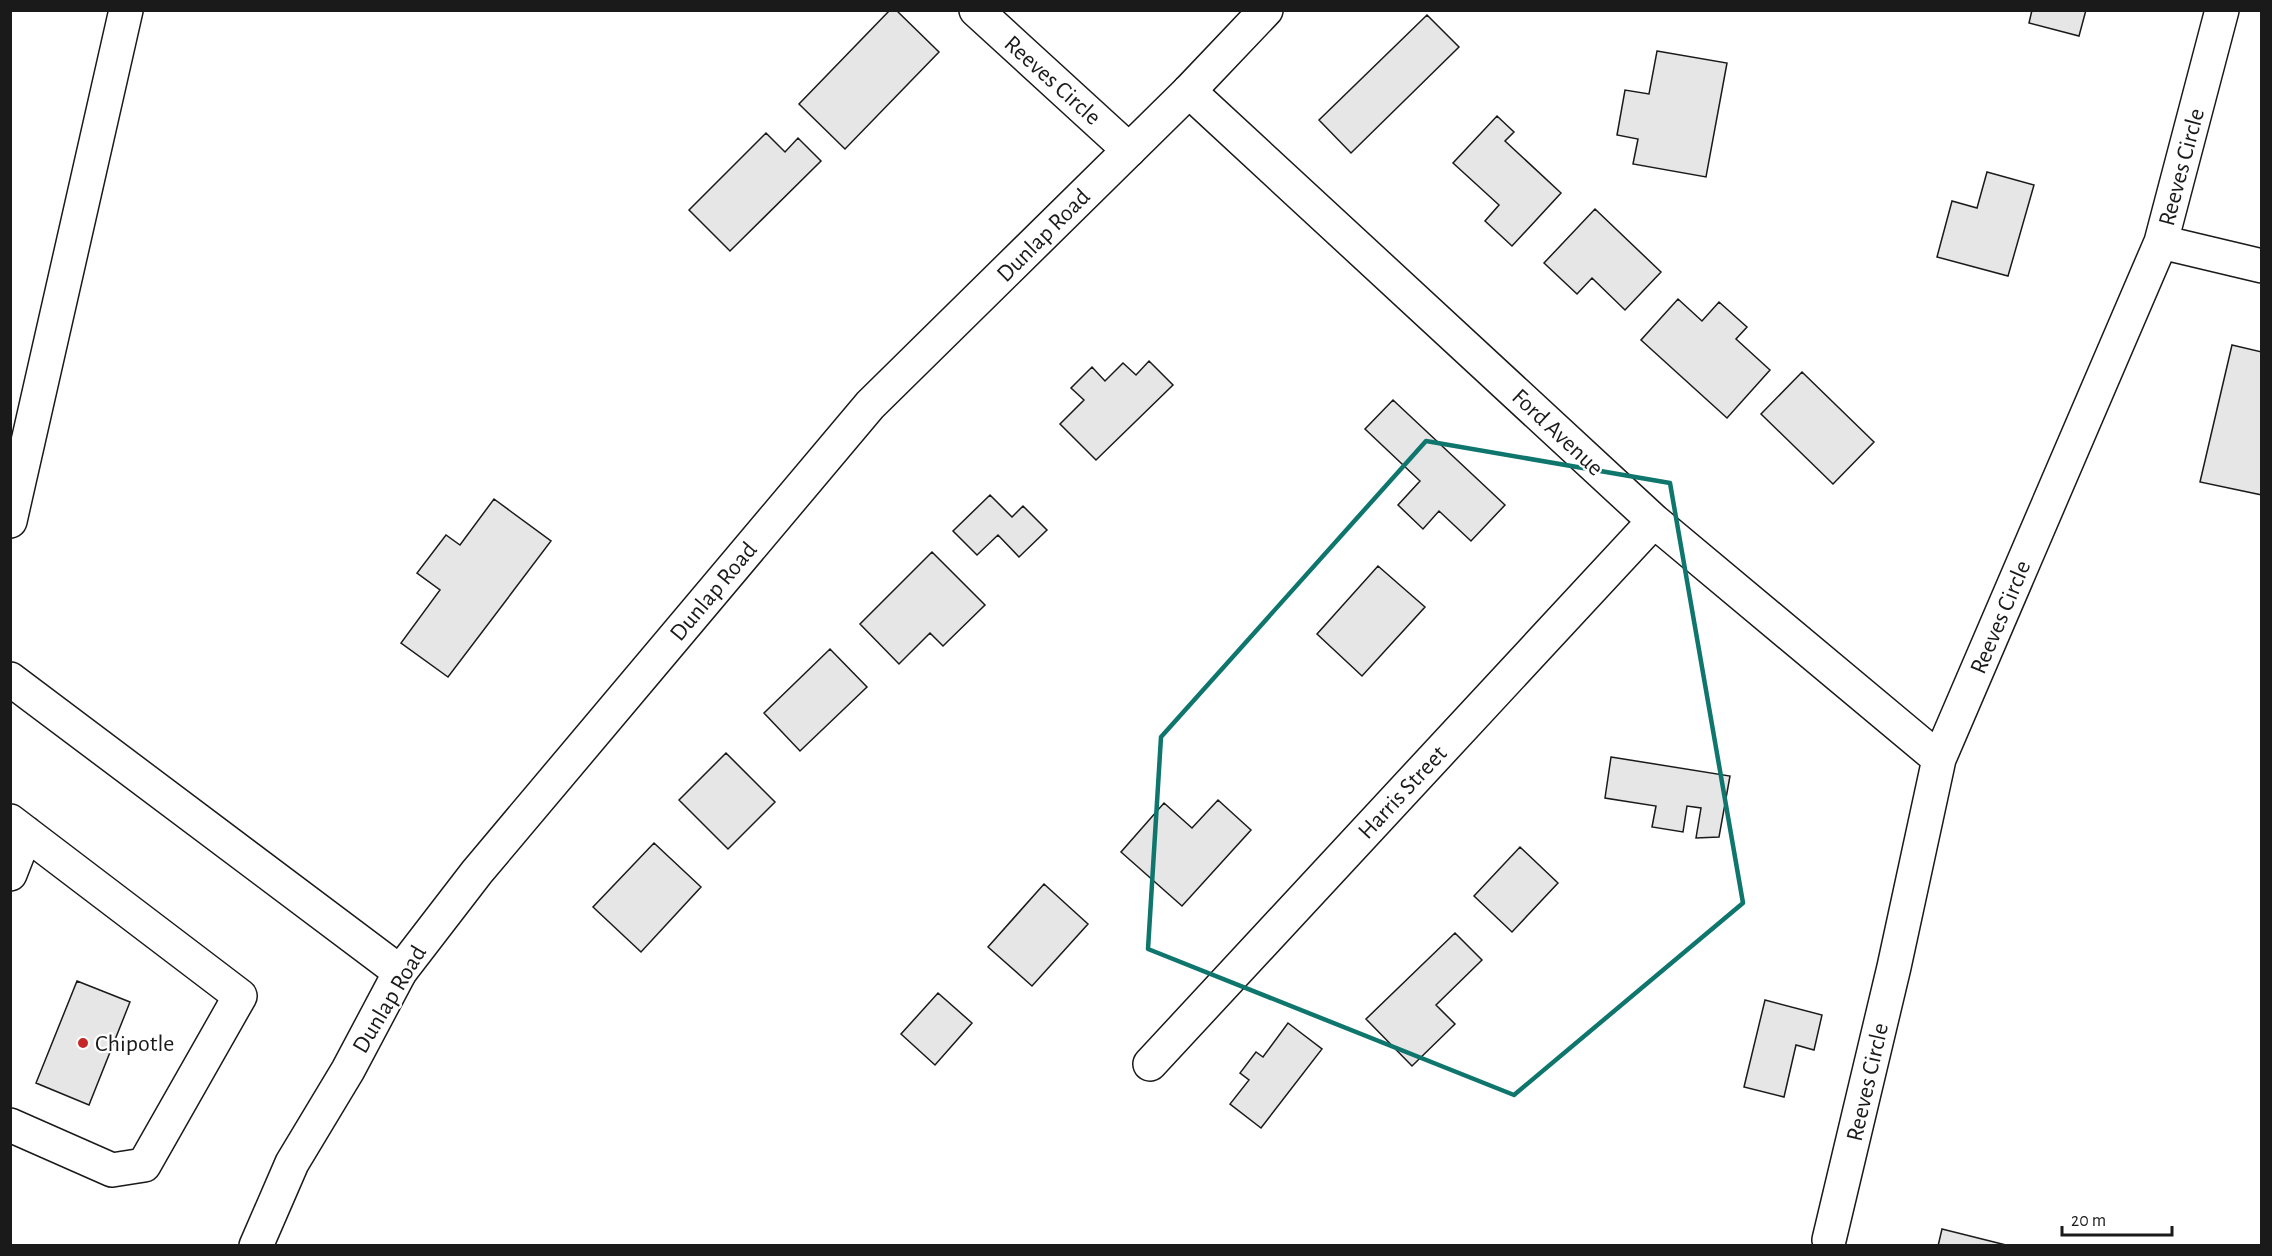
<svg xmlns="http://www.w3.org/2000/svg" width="2272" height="1256" font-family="'Alegreya Sans',sans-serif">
  <rect width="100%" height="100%" fill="#fff"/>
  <!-- building -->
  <path fill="#e6e6e6" stroke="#1a1a1a" stroke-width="1.5" d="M890 10H896L939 52 845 149 799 104Z
    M2032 10H2086L2079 36 2029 23Z
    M1427 15 1459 47 1351 153 1319 120Z
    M1657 51 1727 63 1706 177 1633 164 1638 139 1617 135 1625 90 1649 94Z
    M1497 116 1514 132 1505 141 1561 193 1512 246 1485 221 1499 205 1453 163Z
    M766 133 785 152 798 138 821 161 730 251 689 210Z
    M1987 172 2034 185 2008 276 1937 257 1952 201 1977 208Z
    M1595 209 1661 272 1625 310 1592 278 1577 294 1544 263Z
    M1678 299 1702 321 1719 302 1747 327 1736 339 1770 370 1727 418 1641 340Z
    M2232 345 2262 352V495L2200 482Z
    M1149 361 1173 385 1096 460 1060 424 1084 400 1071 388 1092 367 1105 381 1123 363 1136 375Z
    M1802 372 1874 442 1833 484 1761 414Z
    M1393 400 1505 505 1471 541 1439 511 1423 529 1398 505 1420 481 1365 429Z
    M990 495 1012 517 1023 506 1047 530 1019 557 998 535 977 555 953 531Z
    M494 499 551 541 448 677 401 643 440 590 417 573 446 535 460 545Z
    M932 552 985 605 943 646 930 633 899 664 860 624Z
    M1378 566 1425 607 1362 676 1317 634Z
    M830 649 867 687 800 751 764 713Z
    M726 753 775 802 728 849 679 800Z
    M1611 757 1730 776 1719 837 1696 838 1701 808 1687 806 1683 832 1652 827 1656 806 1605 798Z
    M1218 800 1251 830 1182 906 1121 852 1164 803 1192 828Z
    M654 843 701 887 641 952 593 907Z
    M1520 847 1558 883 1512 932 1474 896Z
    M1044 884 1088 924 1032 986 988 947Z
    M1455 933 1482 960 1436 1005 1455 1024 1412 1066 1366 1019Z
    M77 981 130 1002 89 1105 36 1083Z
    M938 993 972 1023 935 1065 901 1034Z
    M1765 1000 1822 1015 1814 1050 1796 1045 1784 1097 1744 1087Z
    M1288 1023 1322 1049 1261 1128 1230 1104 1249 1080 1240 1073 1256 1052 1263 1057Z
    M1942 1229 2010 1246H1938Z"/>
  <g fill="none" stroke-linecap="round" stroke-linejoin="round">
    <defs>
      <path id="minor" d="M976 10 1129 150
        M1189 91 1654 521 1939 759
        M2161 242 2262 266
        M10 521 126 10
        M10 679 400 972
        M10 821 240 996 144 1165 112 1170 10 1125
        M10 874 26 833
        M1150 1064 1654 521
        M1829 1240 1894 967 1939 759 2161 242 2222 10"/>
      <path id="major" d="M256 1246 292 1163 348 1070 400 972 477 872 870 405 1189 91 1266 10"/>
    </defs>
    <!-- minor casing -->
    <use href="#minor" stroke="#1a1a1a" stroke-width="36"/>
    <!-- major casing -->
    <use href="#major" stroke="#1a1a1a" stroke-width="36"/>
    <!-- minor -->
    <use href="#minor" stroke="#fff" stroke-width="33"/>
    <!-- major -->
    <use href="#major" stroke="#fff" stroke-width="33"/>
  </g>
  <!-- marked area -->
  <path fill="none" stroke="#0f766e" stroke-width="4.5" stroke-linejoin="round" d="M1426 441 1670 483 1743 903 1514 1095 1148 949 1161 737Z"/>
  <!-- markers -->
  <circle fill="#c62828" stroke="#fff" stroke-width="2" cx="83" cy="1043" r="6"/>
  <g text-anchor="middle" stroke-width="4.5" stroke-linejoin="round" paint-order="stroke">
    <!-- street labels -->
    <g font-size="24" fill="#1a1a1a" stroke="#fff">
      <text transform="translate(1053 80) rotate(42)" y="8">Reeves Circle</text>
      <text transform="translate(2181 167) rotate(-75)" y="8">Reeves Circle</text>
      <text transform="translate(1043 235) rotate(-45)" y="8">Dunlap Road</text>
      <text transform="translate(1558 432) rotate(43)" y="8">Ford Avenue</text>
      <text transform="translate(713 591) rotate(-50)" y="8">Dunlap Road</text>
      <text transform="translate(2000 617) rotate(-67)" y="8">Reeves Circle</text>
      <text transform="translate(1402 792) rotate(-47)" y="8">Harris Street</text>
      <text transform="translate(389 999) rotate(-59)" y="8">Dunlap Road</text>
      <text transform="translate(1867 1082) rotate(-77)" y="8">Reeves Circle</text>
    </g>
    <!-- poi labels -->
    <g font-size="24" fill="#1a1a1a" stroke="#fff" text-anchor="start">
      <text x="95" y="1051">Chipotle</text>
    </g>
  </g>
  <!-- border -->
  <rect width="2272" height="1256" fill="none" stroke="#1a1a1a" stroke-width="24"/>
  <!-- scale -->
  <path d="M2062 1226v9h110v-9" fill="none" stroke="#1a1a1a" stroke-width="3"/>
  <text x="2071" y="1226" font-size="18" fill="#1a1a1a" stroke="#ffffff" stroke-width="4.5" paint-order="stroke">20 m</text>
</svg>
